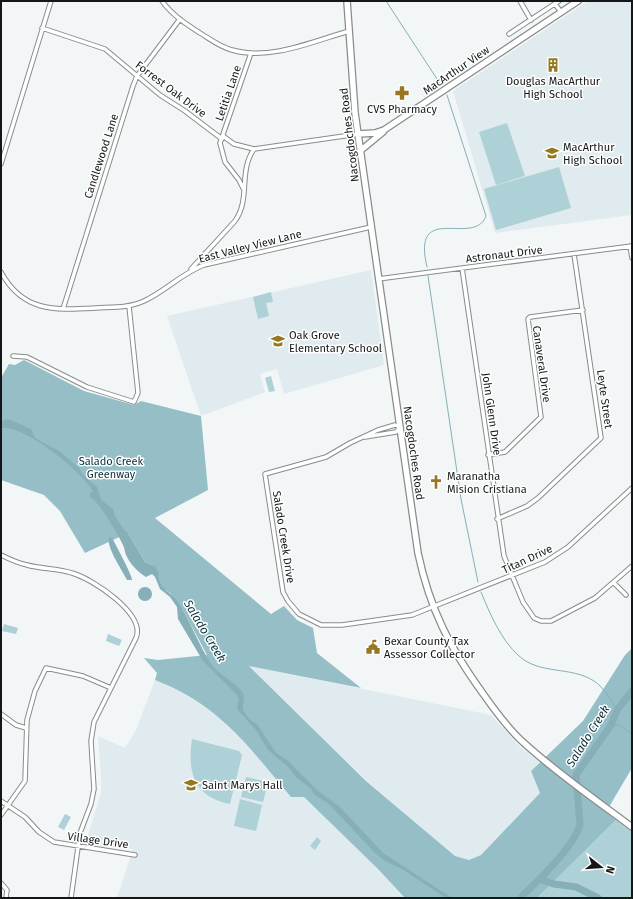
<svg xmlns="http://www.w3.org/2000/svg" width="633" height="899" font-family="'Fira Sans',sans-serif">
  <rect width="100%" height="100%" fill="#f2f6f7"/>
  <!-- built -->
  <path fill="#dfebee" d="M588 1H632V215L495 233 453 91Z
    M371 270 384 365 284 394 277 369 260 374 265 392 201 416 167 316Z
    M249 666 491 715 519 746 539 762 531 771 540 793 481 855 469 860 455 856 367 781Z
    M155 680 177 689 218 715 237 732 291 796 304 797 378 869 405 898H117L133 849 86 841 101 793V777L98 736 125 748 136 730Z"/>
  <!-- green -->
  <path fill="#aed0d7" d="M507 123 525 176 496 185 479 132Z
    M559 167 571 208 496 230 484 189Z
    M271 292 273 302 266 303 269 316 258 319 253 297Z
    M271 376 275 391 269 392 265 378Z
    M4 624 18 628 16 634 2 631Z
    M108 634 122 640 119 646 106 641Z
    M192 739 239 751 242 755 230 804C194 797 187 772 192 739Z
    M246 777 268 782 263 802 241 797Z
    M240 799 262 805 256 831 234 826Z
    M65 814 71 817 64 830 58 827Z
    M616 820 632 832V898H537Z
    M317 837 321 841 315 850 310 846Z"/>
  <!-- forest -->
  <path fill="#95bec7" d="M24 360 84 391 134 405 141 401 201 416 208 490 155 518 271 614 284 606 297 620 313 628 317 653 361 688 249 666 366 781 455 856 469 860 481 855 540 793 531 771 583 721 625 655 632 648V768L606 812 616 820 537 898H405L378 869 304 797H291C248 746 220 705 155 680L157 673 144 658 158 660 207 655 183 610 170 593 164 589 159 582 153 565 145 562 128 533 85 553 60 511 44 495 1 480V378L9 364 15 365Z"/>
  <!-- water -->
  <path fill="#86afb8" d="M8 419 31 429 35 438 59 451 79 468 84 476 97 487 101 500 113 509 115 516 124 530 128 533 145 562 155 566 159 574 158 576C160 589 171 592 178 602 190 620 199 646 212 665 219 675 234 681 242 692 246 698 242 703 243 710L249 719 257 724 276 753 287 760 317 790 341 808 383 853 452 898H446L402 869 385 861 374 852 329 804 315 795 310 788 297 778 287 766 268 750 256 730 237 709 239 699 237 695 203 661 178 619 177 607 170 597 160 589 155 577 152 574 146 577C139 573 131 565 127 557 125 554 125 549 123 545 119 536 99 501 90 497V493L93 491C80 470 27 426 1 428V421Z
    M109 537 112 538C115 543 133 577 132 580H127C122 570 106 547 109 537Z
    M138 594a7 7 0 1 1 14 0a7 7 0 1 1-14 0Z"/>
  <g fill="none" stroke-linecap="round" stroke-linejoin="round">
    <!-- stream -->
    <path stroke="#86afb8" stroke-width="1" d="M386 1 441 85
      M427 267C411 200 474 248 486 216L447 95
      M428 276 461 499 478 582
      M481 592C490 614 501 640 519 656 540 675 571 666 594 681 604 688 611 699 617 710
      M611 725H619L632 734"/>
    <!-- river -->
    <path stroke="#86afb8" stroke-width="7" d="M540 879 554 884 576 887 598 898
      M522 896C538 881 576 844 580 824L576 775 611 725 617 710 632 691"/>
    <defs>
      <path id="street" d="M162 1C172 15 186 24 200 33 210 39 220 47 232 50 270 61 314 41 349 31
        M520 1 531 20
        M555 4 561 12
        M42 28 105 49 160 95 185 111 222 139
        M509 34 559 1
        M223 136 234 144 254 149 358 134
        M1 164 51 1
        M244 190 239 180 225 162 220 143 251 53
        M630 246 632 258
        M462 268 504 556 523 602 534 618 541 621H551L595 598 632 566
        M191 269 235 221C251 199 238 172 254 149
        M1 272C23 313 56 310 96 308 112 307 129 308 144 301 166 291 182 273 204 265L371 227
        M378 279 632 246
        M63 309 133 86 137 76 180 19
        M13 356 27 357 87 387 134 402 138 393 129 306
        M365 437 396 432 400 427 395 425 378 430 350 443 326 457 265 474 283 592 288 601 299 614 321 625H342L412 615 545 562 568 547 632 488
        M488 455 505 452 541 417 528 319 530 317 583 310
        M497 519 527 506 538 498 601 438 574 254
        M1 555C9 559 17 563 27 565 41 569 58 568 72 573 93 579 146 614 136 638L94 722 91 741 94 789 91 804 80 833 71 898
        M614 583 626 595
        M1 714 16 725 26 728
        M1 801 25 817 39 832 54 842 135 855
        M1 815 25 781 27 720 35 691 46 668 83 676 111 688
        M1 883 7 890 6 898"/>
      <path id="secondary" d="M347 1 355 113 418 553C430 610 450 648 484 695 496 712 509 730 524 743 558 774 596 800 632 827
        M358 134 375 133 384 130 578 1
        M360 151 383 132"/>
    </defs>
    <!-- street casing -->
    <use href="#street" stroke="#888c8c" stroke-width="5.5"/>
    <!-- secondary casing -->
    <use href="#secondary" stroke="#888c8c" stroke-width="8"/>
    <!-- street -->
    <use href="#street" stroke="#fff" stroke-width="3.5"/>
    <!-- secondary -->
    <use href="#secondary" stroke="#fff" stroke-width="5.5"/>
  </g>
  <!-- icons -->
  <defs>
    <symbol id="building-bare" viewBox="-9 -9 18 18"><path d="M-4-6H4V6H1V3H-1V6H-4ZM-2.5-4.3h1.7v1.8h-1.7ZM.8-4.3h1.7v1.8H.8ZM-2.5-1h1.7V.8h-1.7ZM.8-1h1.7V.8H.8Z" fill="#977821" stroke="#fff" stroke-width="2.5" paint-order="stroke"/></symbol>
    <symbol id="pharmacy-bare" viewBox="-9 -9 18 18"><path d="M-2-6h4v4h4v4h-4v4h-4v-4h-4v-4h4Z" fill="#977821" stroke="#fff" stroke-width="2.5" paint-order="stroke"/></symbol>
    <symbol id="school-bare" viewBox="-9 -9 18 18"><path d="M0-5L7-2L0 1L-7-2ZM-4 1L0 2.5L4 1V4Q0 6-4 4Z" fill="#977821" stroke="#fff" stroke-width="2.5" paint-order="stroke"/></symbol>
    <symbol id="church-bare" viewBox="-9 -9 18 18"><path d="M-1.2-6h2.4v3.5h3.3v2.4h-3.3V6h-2.4V-.1h-3.3v-2.4h3.3Z" fill="#977821" stroke="#fff" stroke-width="2.5" paint-order="stroke"/></symbol>
    <symbol id="civic-bare" viewBox="-9 -9 18 18"><path d="M-.6-6.5H3V-4.5H.6V-3L4-1V1h2V6H-6V1h2V-1L-.6-3ZM-1.2 2.5V6h2.4V2.5Z" fill="#977821" stroke="#fff" stroke-width="2.5" paint-order="stroke"/></symbol>
  </defs>
  <g fill-rule="evenodd">
    <use href="#building-bare" x="543" y="55" width="20" height="20"/>
    <use href="#pharmacy-bare" x="392" y="83" width="20" height="20"/>
    <use href="#school-bare" x="542" y="143" width="20" height="20"/>
    <use href="#school-bare" x="268" y="331" width="20" height="20"/>
    <use href="#church-bare" x="426" y="472" width="20" height="20"/>
    <use href="#civic-bare" x="363" y="637" width="20" height="20"/>
    <use href="#school-bare" x="181" y="775" width="20" height="20"/>
  </g>
  <g text-anchor="middle" stroke-width="3" stroke-linejoin="round" paint-order="stroke">
    <!-- street labels -->
    <g font-size="11" fill="#151617" stroke="#fff">
      <text transform="translate(456 70) rotate(-34)" y="4">MacArthur View</text>
      <text transform="translate(171 89) rotate(37)" y="4">Forrest Oak Drive</text>
      <text transform="translate(228 93) rotate(-71)" y="4">Letitia Lane</text>
      <text transform="translate(349 135) rotate(-97)" y="4">Nacogdoches Road</text>
      <text transform="translate(101 156) rotate(-72)" y="4">Candlewood Lane</text>
      <text transform="translate(250 246) rotate(-14)" y="4">East Valley View Lane</text>
      <text transform="translate(504 254) rotate(-7)" y="4">Astronaut Drive</text>
      <text transform="translate(542 364) rotate(82)" y="4">Canaveral Drive</text>
      <text transform="translate(605 399) rotate(82)" y="4">Leyte Street</text>
      <text transform="translate(492 414) rotate(82)" y="4">John Glenn Drive</text>
      <text transform="translate(414 453) rotate(82)" y="4">Nacogdoches Road</text>
      <text transform="translate(284 537) rotate(81)" y="4">Salado Creek Drive</text>
      <text transform="translate(527 559) rotate(-25)" y="4">Titan Drive</text>
      <text transform="translate(98 840) rotate(8)" y="4">Village Drive</text>
    </g>
    <!-- poi labels -->
    <g font-size="11" fill="#151617" stroke="#fff" text-anchor="start">
      <text x="553" y="85" text-anchor="middle">Douglas MacArthur<tspan x="553" dy="13">High School</tspan></text>
      <text x="402" y="113" text-anchor="middle">CVS Pharmacy</text>
      <text x="563" y="151">MacArthur<tspan x="563" dy="13">High School</tspan></text>
      <text x="289" y="339">Oak Grove<tspan x="289" dy="13">Elementary School</tspan></text>
      <text x="447" y="480">Maranatha<tspan x="447" dy="13">Mision Cristiana</tspan></text>
      <text x="384" y="645">Bexar County Tax<tspan x="384" dy="13">Assessor Collector</tspan></text>
      <text x="202" y="789">Saint Marys Hall</text>
    </g>
    <!-- park labels -->
    <g font-size="11" fill="#063038" stroke="#fff">
      <text x="111" y="465">Salado Creek<tspan x="111" dy="13">Greenway</tspan></text>
    </g>
    <!-- water labels -->
    <g font-size="12" font-style="italic" fill="#0c343c" stroke="#fff">
      <text transform="translate(205 631) rotate(59)" y="4">Salado Creek</text>
      <text transform="translate(588 736) rotate(-58)" y="4">Salado Creek</text>
    </g>
  </g>
  <!-- border -->
  <rect width="633" height="899" fill="none" stroke="#151617" stroke-width="4"/>
  <!-- north arrow -->
  <g transform="translate(601 867) rotate(107)" stroke="#ffffff" stroke-width="3" paint-order="stroke">
  <path d="M0-3L7 15L0 10L-7 15Z" fill="#151617"/>
  <text y="-6" font-size="11" font-weight="bold" text-anchor="middle" fill="#151617">N</text>
  </g>
</svg>
